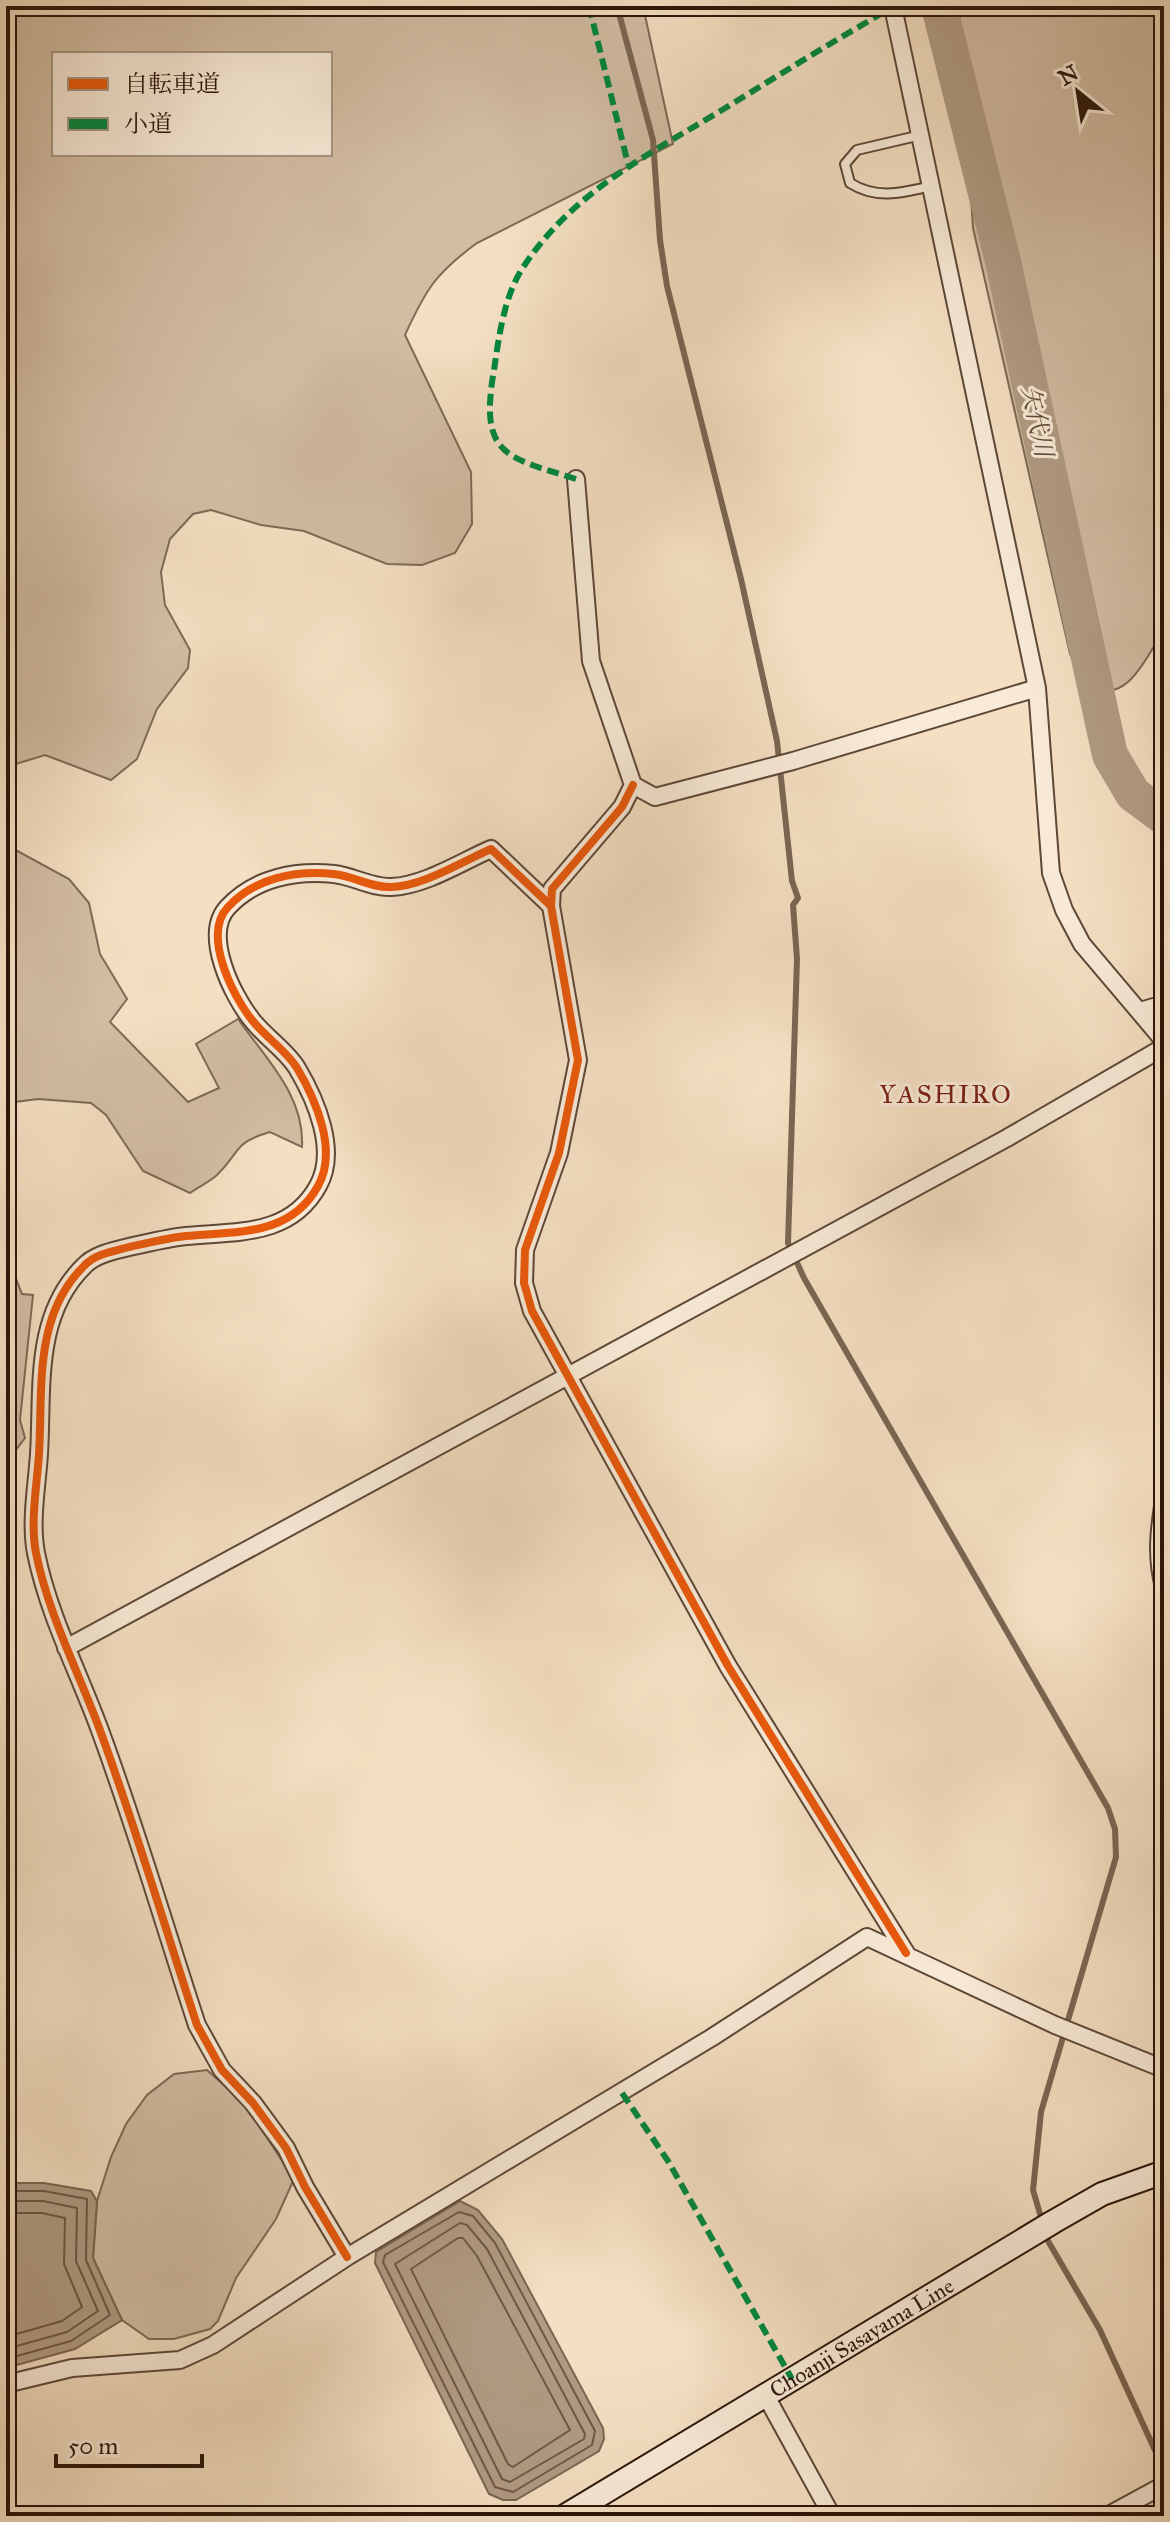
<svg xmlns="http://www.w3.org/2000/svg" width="1170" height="2522" font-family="'IM FELL Great Primer','Noto Serif JP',serif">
  <rect width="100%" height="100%" fill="#f4dfc2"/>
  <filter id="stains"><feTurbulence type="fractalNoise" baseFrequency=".0025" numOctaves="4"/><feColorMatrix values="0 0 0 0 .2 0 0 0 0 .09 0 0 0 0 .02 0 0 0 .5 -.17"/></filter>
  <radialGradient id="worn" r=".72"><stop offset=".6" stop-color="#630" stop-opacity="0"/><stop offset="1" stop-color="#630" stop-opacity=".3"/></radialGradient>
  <!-- green -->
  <path fill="#d2bda3" stroke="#7e6a56" stroke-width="2" fill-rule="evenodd" d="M6 6H643L673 144 477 243C436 273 426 289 405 335L471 472 472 524 455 553 422 565 387 564 304 531 261 525 211 510 193 514 170 539 161 572 165 605 190 650 188 668 157 709 137 759 111 780 45 755 6 767ZM330 54V154H54V54Z
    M959 6H1164V629C1149 653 1126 709 1090 685 1081 679 1075 663 1070 654L973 228Z
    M6 840 10 847 69 879 89 903 100 954 127 999 110 1022 188 1102 219 1088 196 1044 238 1019C266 1059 305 1096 302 1147L270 1132C232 1143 241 1152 217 1175 209 1182 199 1187 190 1193L143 1171 106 1115 91 1103 38 1099 6 1103Z
    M6 1253 22 1294 33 1295 20 1420 25 1438 15 1451 6 1453Z
    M207 2070 245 2104 294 2179 276 2219 236 2278 218 2321 210 2329 174 2339H149L122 2320 93 2258 97 2201 111 2157 126 2124 147 2095 174 2074Z"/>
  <!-- water -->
  <path fill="#b09b83" stroke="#7b6653" stroke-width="2" d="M6 2183H44L91 2191 97 2201 93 2258 122 2320 75 2349 6 2368Z
    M460 2201 478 2210 502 2239 603 2428 604 2439 599 2451 516 2500H503L489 2494 375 2263 376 2252Z"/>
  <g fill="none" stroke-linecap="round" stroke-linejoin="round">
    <!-- shore -->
    <path stroke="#6e5846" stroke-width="2" d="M6 2191H44L87 2199 86 2260 110 2315 71 2341 6 2359
      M6 2201H43L77 2208 76 2261 98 2311 67 2332 6 2349
      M459 2212 473 2216 495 2243 595 2431 592 2445 513 2492 495 2487 383 2262 385 2255Z
      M6 2213H42L65 2218 64 2264 82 2307 62 2321 6 2337
      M460 2223 467 2225 487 2249 585 2434 584 2439 510 2482 502 2479 395 2264Z
      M458 2238H463L477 2256 570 2430 513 2467 508 2464 411 2269Z"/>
    <!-- stream -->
    <path stroke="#7b6653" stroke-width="6" d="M617 6 653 140 660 240 667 286 741 579 777 741 792 881 798 898 793 905 797 959 788 1243 804 1278 1108 1808 1115 1829 1116 1857 1041 2112 1033 2190 1048 2241 1100 2330 1164 2470
      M1163 2516 1164 2495"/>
    <!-- river -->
    <path stroke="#b09b83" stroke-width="36" d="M939 6 1002 257 1110 755 1133 794 1164 817"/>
    <defs>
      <path id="service" d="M921 135 857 150 845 164 850 183C877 200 902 193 932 186"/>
      <path id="minor" d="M893 7 1037 688 1051 873 1064 910 1082 944 1164 1041
        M576 479 591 661 633 785 655 797 793 761 1037 688
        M633 785 622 807 552 889 551 906 578 1060 559 1153 525 1250 524 1283 532 1311 728 1666 906 1953
        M1140 1011 1164 1004
        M1164 1500C1159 1530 1156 1557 1164 1587
        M66 1648 1007 1138 1164 1047
        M347 2257 305 2187 286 2148 253 2103 222 2070 197 2025C164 1925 135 1824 98 1725 77 1669 48 1613 36 1553 30 1522 37 1485 39 1454 43 1389 33 1316 84 1266 95 1254 114 1251 129 1247 148 1243 167 1238 186 1236 236 1231 290 1237 318 1186 338 1151 316 1100 297 1068 286 1050 265 1037 252 1020 232 995 202 934 228 907 255 878 295 870 334 874 353 876 372 888 391 887 424 886 461 862 491 849L551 906
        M6 2384 72 2368 180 2360 213 2345 347 2257 711 2038 867 1937 1055 2025 1164 2069
        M766 2396 832 2516
        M1107 2516 1164 2485"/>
      <g id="secondary">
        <path id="s1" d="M565 2516 1053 2222 1102 2194 1164 2172"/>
      </g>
    </defs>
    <!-- service casing -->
    <use href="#service" stroke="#5d4838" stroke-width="12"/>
    <!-- minor casing -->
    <use href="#minor" stroke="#5d4838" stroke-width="20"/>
    <!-- secondary casing -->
    <use href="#secondary" stroke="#2b160a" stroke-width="26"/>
    <!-- service -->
    <use href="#service" stroke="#f8ead7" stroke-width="8"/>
    <!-- minor -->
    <use href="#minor" stroke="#f8ead7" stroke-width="16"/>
    <!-- secondary -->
    <use href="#secondary" stroke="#f8ead7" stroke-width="22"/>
    <!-- quiet -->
    <path stroke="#00873e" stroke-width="6" stroke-dasharray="12 6" stroke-linecap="butt" d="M589 6 628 164
      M576 479C505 457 479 455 494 370 499 337 504 295 524 266 573 192 648 155 722 110 779 75 835 40 893 7
      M622 2093 668 2161 792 2379"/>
    <defs>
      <path id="cycleway" d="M633 785 622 807 552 889 551 906 578 1060 559 1153 525 1250 524 1283 532 1311 728 1666 906 1953
        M347 2257 305 2187 286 2148 253 2103 222 2070 197 2025C164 1925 135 1824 98 1725 77 1669 48 1613 36 1553 30 1522 37 1485 39 1454 43 1389 33 1316 84 1266 95 1254 114 1251 129 1247 148 1243 167 1238 186 1236 236 1231 290 1237 318 1186 338 1151 316 1100 297 1068 286 1050 265 1037 252 1020 232 995 202 934 228 907 255 878 295 870 334 874 353 876 372 888 391 887 424 886 461 862 491 849L551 906"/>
    </defs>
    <!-- cycleway casing -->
    <use href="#cycleway" stroke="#f8ead7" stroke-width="13"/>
    <!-- cycleway -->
    <use href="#cycleway" stroke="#e8590c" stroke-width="8"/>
  </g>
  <g text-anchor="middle" stroke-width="6" stroke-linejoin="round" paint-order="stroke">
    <!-- street labels -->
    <g font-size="22" fill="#2b160a" stroke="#f8ead7">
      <text dy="8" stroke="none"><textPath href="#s1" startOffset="346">Choanji Sasayama Line</textPath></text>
    </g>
    <!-- water labels -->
    <g font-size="24" font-style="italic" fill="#604b3a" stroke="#f8ead7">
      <text transform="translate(1037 421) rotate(78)" y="8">矢代川</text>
    </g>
    <!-- quarter labels -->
    <g font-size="26" letter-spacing="2" fill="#7a1f14" stroke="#f8ead7">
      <text x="946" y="1103">YASHIRO</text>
    </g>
  </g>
  <!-- margin -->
  <rect width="1170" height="2522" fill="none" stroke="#f4dfc2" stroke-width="32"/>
  <rect x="8" y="8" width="1154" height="2506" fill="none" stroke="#2b160a" stroke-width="4"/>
  <rect x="16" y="16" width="1138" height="2490" fill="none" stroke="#2b160a" stroke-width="2"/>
  <!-- legend -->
  <rect x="52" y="52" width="280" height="104" fill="#f8ead7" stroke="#a69585" stroke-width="2"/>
  <rect x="68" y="78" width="40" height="12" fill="#e8590c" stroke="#a69585" stroke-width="2"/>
  <text x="124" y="92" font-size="24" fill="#2b160a">自転車道</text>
  <rect x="68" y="118" width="40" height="12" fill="#00873e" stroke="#a69585" stroke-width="2"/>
  <text x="124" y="132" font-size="24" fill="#2b160a">小道</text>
  <!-- north arrow -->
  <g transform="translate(1078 92) rotate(330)" stroke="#f8ead7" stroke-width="6" paint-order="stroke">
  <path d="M0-6L14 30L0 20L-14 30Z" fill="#2b160a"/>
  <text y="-12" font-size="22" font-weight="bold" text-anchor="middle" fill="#2b160a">N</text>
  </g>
  <!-- scale -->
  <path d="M56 2454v12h146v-12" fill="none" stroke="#2b160a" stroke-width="4"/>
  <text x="68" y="2454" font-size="24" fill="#2b160a" stroke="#f8ead7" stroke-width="6" paint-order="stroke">50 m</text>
  <rect width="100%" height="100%" filter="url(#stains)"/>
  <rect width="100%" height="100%" fill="url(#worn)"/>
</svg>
